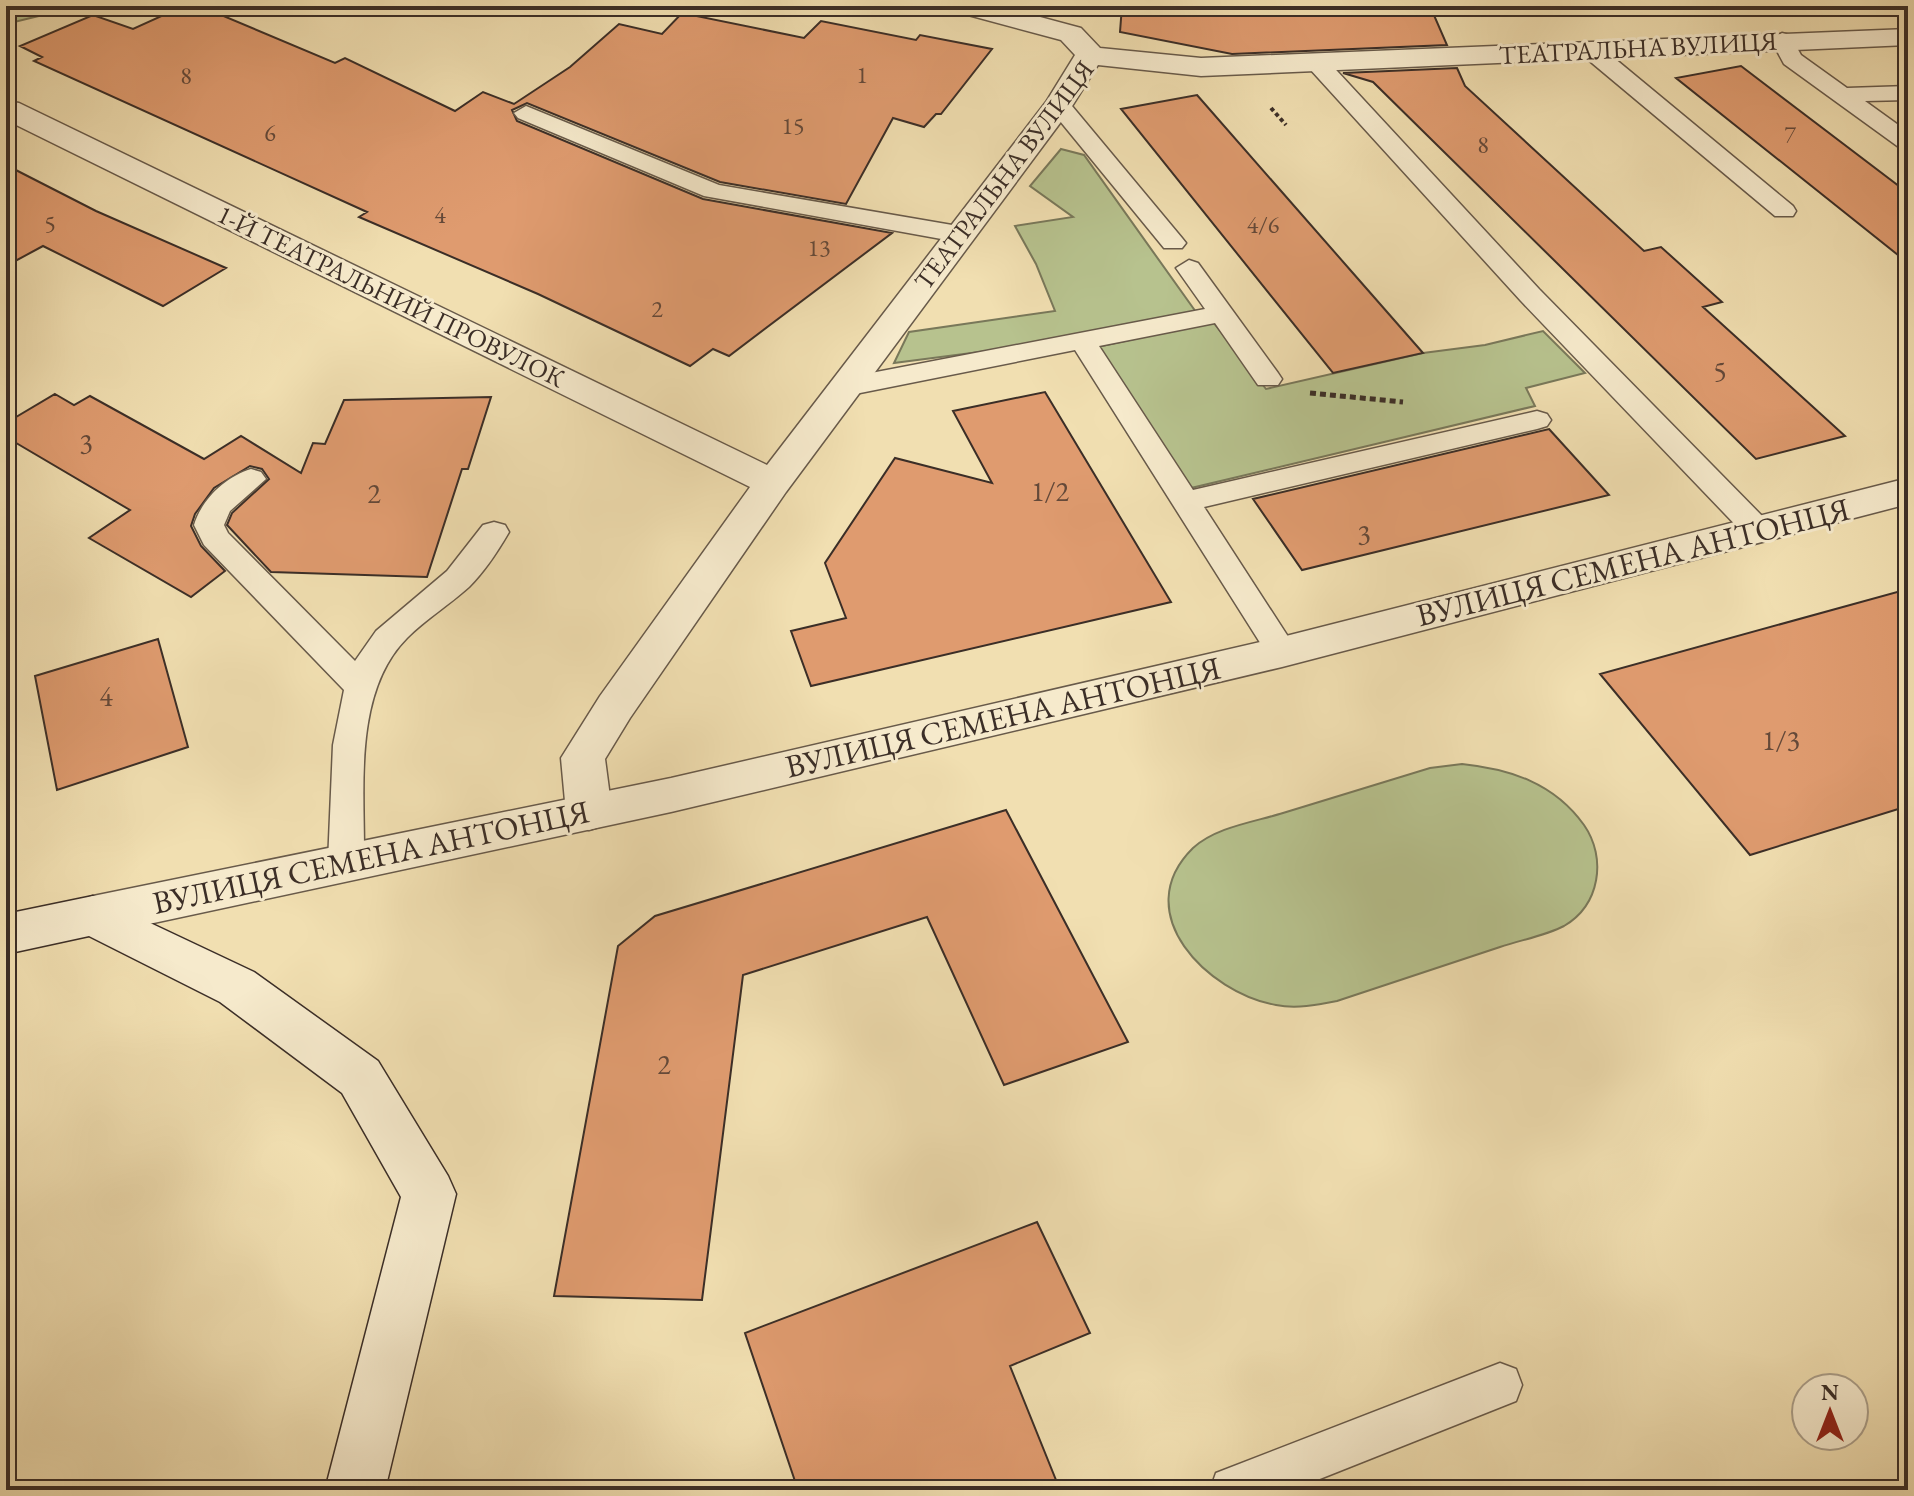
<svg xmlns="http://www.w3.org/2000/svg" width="1914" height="1496" font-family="'EB Garamond',serif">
  <rect width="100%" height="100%" fill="#f1dfb1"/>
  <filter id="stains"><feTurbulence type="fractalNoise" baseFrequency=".0025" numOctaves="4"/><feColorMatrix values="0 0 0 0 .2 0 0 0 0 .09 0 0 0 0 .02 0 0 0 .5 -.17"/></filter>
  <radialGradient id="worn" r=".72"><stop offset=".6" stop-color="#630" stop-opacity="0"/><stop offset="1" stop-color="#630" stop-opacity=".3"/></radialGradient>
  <!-- green -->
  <path fill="#b7c28e" stroke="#79785a" stroke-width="2" d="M6 6H80L6 24Z
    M1061 149 1084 155 1196 312 1025 346 894 363 909 332 1055 311 1036 264 1015 226 1073 217 1030 186Z
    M1213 322 1266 389 1423 353 1485 345 1543 331 1585 373 1526 388 1535 406 1191 488 1097 347Z
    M1462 764C1510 769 1554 783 1584 825 1607 858 1600 905 1564 926 1545 936 1520 940 1500 947 1445 965 1391 983 1337 1001 1317 1005 1296 1009 1276 1005 1208 993 1127 913 1193 848 1216 827 1254 822 1283 813 1332 798 1381 783 1430 768Z"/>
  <!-- building -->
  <path fill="#df9b6f" stroke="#3b2e27" stroke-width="2" d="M1122 6H1353L1354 9 1430 6 1447 45 1232 54 1120 32Z
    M179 8 194 15 207 9 335 63 345 58 455 111 483 92 514 104 570 67 619 24 662 34 682 13 804 38 821 21 916 40 920 35 992 49 941 114H936L924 127 893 118 846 204 720 182 527 103 512 110 517 121 703 199 892 233 729 356 713 349 690 366 538 294 359 217 367 212 34 61 42 57 20 46 93 15 133 29Z
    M1741 66 1908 193V263L1676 78Z
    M1457 68 1465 86 1644 251 1661 247 1722 302 1703 307 1845 436 1756 459 1373 82 1343 73Z
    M1197 95 1352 272 1423 353 1333 373 1121 109Z
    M6 165 96 211 226 268 163 306 43 246 6 266Z
    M1045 392 1171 602 811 686 791 631 846 618 825 563 895 458 992 483 953 411Z
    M55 394 74 405 90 396 204 459 241 436 301 473 313 443 325 444 344 400 491 397 468 469H462L427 577 271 572 227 525 232 513 269 479 262 469 250 466 214 488 195 514 191 526 201 546 225 571 191 597 89 538 130 510 6 437V423Z
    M1549 429 1609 495 1302 570 1253 499Z
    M1908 589V806L1750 855 1600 674Z
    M158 639 188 747 57 790 35 676Z
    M1006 810 1128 1042 1004 1085 927 917 743 975 702 1300 554 1296 618 946 655 916Z
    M1037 1222 1090 1333 1010 1366 1060 1490H798L745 1333Z"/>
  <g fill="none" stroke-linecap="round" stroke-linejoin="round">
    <defs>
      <path id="service" d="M1782 33 1790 35 1801 55 1847 88 1908 86V100L1865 101 1908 132V150L1900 148 1784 64 1771 40Z
        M1594 46 1602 48 1793 206 1796 211 1793 216H1775L1586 58 1583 53 1586 48Z
        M1317 56 1325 58 1539 289 1769 523 1773 530 1769 537 1758 540 1747 537 1521 301 1309 68 1306 63 1309 58Z
        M1059 98 1067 100 1182 238 1186 243 1182 248H1164L1051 110 1048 105 1051 100Z
        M526 106 719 185 958 226 971 234 958 242 704 196 518 118 514 113Z
        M1189 260 1198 263 1278 373 1282 379 1278 385H1258L1215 323 1099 346 1193 490 1537 411 1547 414 1551 420 1547 426 1537 429 1204 507 1298 652 1293 660 1282 664 1271 660 1075 350 845 396 835 393 831 387 835 381 845 378 1205 309 1176 268Z
        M251 469 261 472 266 479 230 511 224 525 228 533 355 661 376 631 447 571 483 525 494 522 505 525 509 532C498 551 485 571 469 587 449 605 426 619 407 638 352 693 365 792 364 863L359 873 346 877 333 873 328 863 333 745 344 690 204 545 194 525C202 499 225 477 251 469Z
        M1500 1363 1516 1369 1522 1385 1516 1401 1292 1490H1210L1216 1473Z"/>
      <path id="minor" d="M953 6H999L1081 28 1100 48 1201 58 1908 29V45L1201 76 1098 65 1069 111 786 492 630 718 605 759 612 812 605 825 589 830 573 825 566 812 561 758 600 696 750 487 6 120V101L19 103 767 465 1046 102 1075 55 1061 40 957 12Z"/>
      <path id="tertiary" d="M1908 478V504L1282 667 671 812 93 936 76 930 69 916 76 902 93 896 671 778 1282 637Z"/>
      <path id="secondary" d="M93 896 254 972 378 1061 448 1176 456 1194 385 1490H325L401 1197 342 1093 220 1002 89 936 6 954V914Z"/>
    </defs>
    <!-- service casing -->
    <use href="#service" stroke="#685a4a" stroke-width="3"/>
    <!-- minor casing -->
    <use href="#minor" stroke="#685a4a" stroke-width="3"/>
    <!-- tertiary casing -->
    <use href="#tertiary" stroke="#685a4a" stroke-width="3"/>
    <!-- secondary casing -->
    <use href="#secondary" stroke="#3b2e27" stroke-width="3"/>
    <!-- path-far1 -->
    <path stroke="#3b2e27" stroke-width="4" stroke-dasharray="4 3" stroke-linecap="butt" d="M1271 108 1286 125"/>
    <!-- path -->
    <path stroke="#3b2e27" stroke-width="5" stroke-dasharray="6 4" stroke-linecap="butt" d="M1310 393 1403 402"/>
    <!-- service -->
    <use href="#service" fill="#f6eacc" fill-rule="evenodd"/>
    <!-- minor -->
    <use href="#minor" fill="#f6eacc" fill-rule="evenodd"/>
    <!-- tertiary -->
    <use href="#tertiary" fill="#f6eacc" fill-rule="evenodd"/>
    <!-- secondary -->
    <use href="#secondary" fill="#f6eacc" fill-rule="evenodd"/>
  </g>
  <g text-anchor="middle" stroke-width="6" stroke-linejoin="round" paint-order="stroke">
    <!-- far-number labels -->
    <g font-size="24" fill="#644939">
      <text x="862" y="83">1</text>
      <text x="186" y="84">8</text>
      <text x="793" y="134">15</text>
      <text x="270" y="141">6</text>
      <text x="1790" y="143">7</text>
      <text x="1483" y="153">8</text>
      <text x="440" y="223">4</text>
      <text x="50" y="232">5</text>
      <text x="1263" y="233">4/6</text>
      <text x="819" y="256">13</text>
      <text x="657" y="317">2</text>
    </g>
    <!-- far-street labels -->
    <g font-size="26" fill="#3b2e27" stroke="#f6eacc">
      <text transform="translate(1638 48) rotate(-3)" y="9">ТЕАТРАЛЬНА ВУЛИЦЯ</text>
      <text transform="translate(1004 175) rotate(-53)" y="9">ТЕАТРАЛЬНА ВУЛИЦЯ</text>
      <text transform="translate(391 296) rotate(26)" y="9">1-Й ТЕАТРАЛЬНИЙ ПРОВУЛОК</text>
    </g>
    <!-- number labels -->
    <g font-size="28" fill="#644939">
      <text x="1720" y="381">5</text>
      <text x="86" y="453">3</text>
      <text x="1050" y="501">1/2</text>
      <text x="374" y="503">2</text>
      <text x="1364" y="544">3</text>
      <text x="106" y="706">4</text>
      <text x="1781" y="750">1/3</text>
      <text x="664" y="1074">2</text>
    </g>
    <!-- street labels -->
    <g font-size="32" fill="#3b2e27" stroke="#f6eacc">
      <text transform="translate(1633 562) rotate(-14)" y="11">ВУЛИЦЯ СЕМЕНА АНТОНЦЯ</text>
      <text transform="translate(1003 717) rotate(-13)" y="11">ВУЛИЦЯ СЕМЕНА АНТОНЦЯ</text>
      <text transform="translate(371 857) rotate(-12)" y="11">ВУЛИЦЯ СЕМЕНА АНТОНЦЯ</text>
    </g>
  </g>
  <!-- margin -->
  <rect width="1914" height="1496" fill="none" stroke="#f1dfb1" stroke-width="32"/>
  <rect x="8" y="8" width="1898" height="1480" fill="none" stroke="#3b2e27" stroke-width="4"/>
  <rect x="16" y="16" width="1882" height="1464" fill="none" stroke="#3b2e27" stroke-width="2"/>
  <!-- north arrow -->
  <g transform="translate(1830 1412)"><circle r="38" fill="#f6eacc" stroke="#ab9f8a" stroke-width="2"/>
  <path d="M0-6L14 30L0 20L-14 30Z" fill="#8f2418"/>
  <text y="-12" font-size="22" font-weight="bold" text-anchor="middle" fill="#3b2e27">N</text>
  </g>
  <rect width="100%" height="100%" filter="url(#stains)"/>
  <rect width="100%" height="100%" fill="url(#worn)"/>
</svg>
